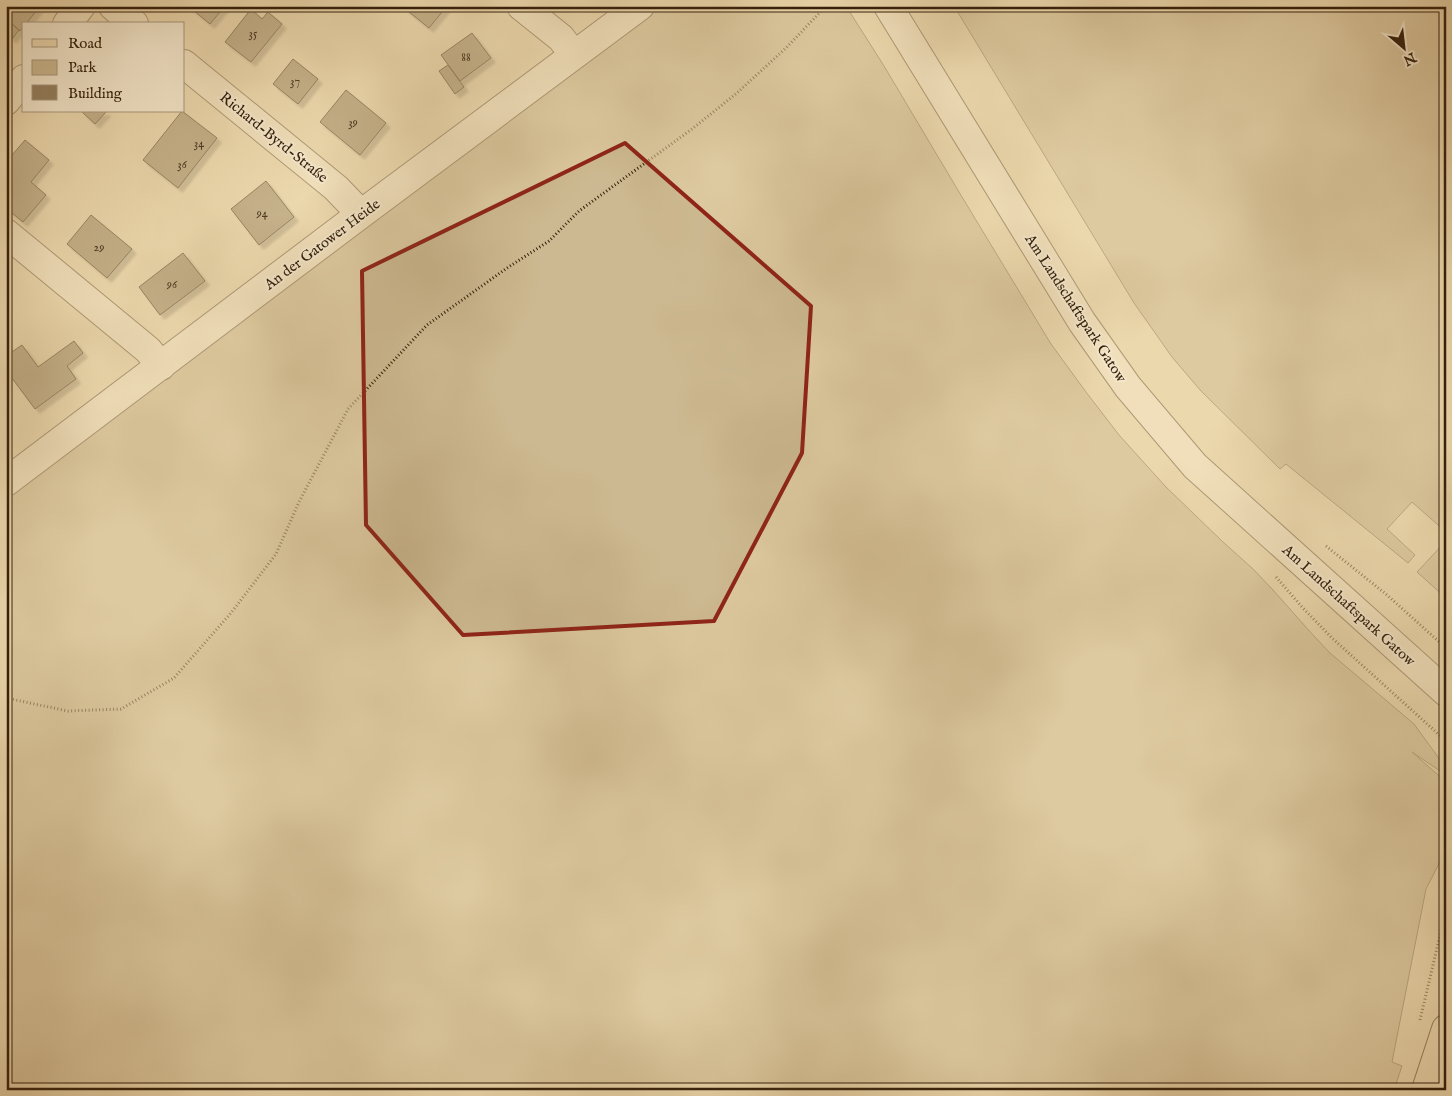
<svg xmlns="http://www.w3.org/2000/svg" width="1452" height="1096" font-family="'IM FELL English',serif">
  <defs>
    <filter id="shadow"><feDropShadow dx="4.5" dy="4.5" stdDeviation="1" flood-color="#0004"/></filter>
  </defs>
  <rect width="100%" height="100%" fill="#ecd8ad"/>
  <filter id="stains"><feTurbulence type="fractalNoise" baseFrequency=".004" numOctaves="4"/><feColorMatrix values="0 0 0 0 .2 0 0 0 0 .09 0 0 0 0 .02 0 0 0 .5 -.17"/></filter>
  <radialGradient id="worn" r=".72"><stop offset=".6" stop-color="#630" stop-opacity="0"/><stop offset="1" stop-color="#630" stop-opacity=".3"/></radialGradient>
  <!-- green -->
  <path fill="#cdb991" stroke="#816c4e" d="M658 6H846L884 66 959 192 1051 344 1086 392 1119 435 1166 487 1222 541 1253 569 1273 590 1313 635 1330 653 1414 724 1446 768V775L1412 752 1446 782V850L1426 889 1392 1062 1402 1066 1394 1090H6V495Z
    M954 6H1446V532L1412 502 1387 529 1415 555 1408 563 1286 464 1280 469 1201 391 1172 357 1134 303Z
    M1446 541V598L1417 572Z"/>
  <!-- building -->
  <path fill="#94805f" stroke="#35200b" filter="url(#shadow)" d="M6 6H40L26 24H24V26L20 31 6 19Z
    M188 6H225L210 24Z
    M406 6H447L429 28 404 8Z
    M251 9 262 19 268 12 282 24 251 62 225 42Z
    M6 19 19 30 12 39 6 34Z
    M472 33 491 58 460 81 441 55Z
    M293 59 318 79 298 104 273 84Z
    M448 65 464 87 455 94 439 71Z
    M346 90 386 123 360 155 320 122Z
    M81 111H107L95 124Z
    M182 111 217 138 178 188 143 160Z
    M25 140 49 160 31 182 46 195 23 222 6 208V162Z
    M266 181 294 217 259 245 231 209Z
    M91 215 132 249 107 278 67 244Z
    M183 253 205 281 160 315 139 287Z
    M74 341 83 353 67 366 76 379 35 409 6 370V356L22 345 38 367Z"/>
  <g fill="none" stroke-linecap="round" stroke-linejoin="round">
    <defs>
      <path id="minor" d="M113 6 134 24
        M521 6 561 38 574 55
        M888 6 1082 322 1128 387 1195 466 1446 692
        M67 24 81 6
        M184 64 336 188 361 214
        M6 101 24 79
        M6 233 148 350 161 366
        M6 482 361 214 640 6"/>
      <path id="major" d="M1426 1090 1446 1029"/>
    </defs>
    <!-- minor casing -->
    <use href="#minor" stroke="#634e34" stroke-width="30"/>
    <!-- major casing -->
    <use href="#major" stroke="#35200b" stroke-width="30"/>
    <!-- path -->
    <path stroke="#35200b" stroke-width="3" stroke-dasharray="1 2.5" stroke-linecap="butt" d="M1326 546 1387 595 1446 648
      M1276 577 1302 607 1332 638 1446 741
      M6 698 68 711 121 709 174 678 231 613 276 554 299 502 348 409 427 325 507 268 549 241 579 211 692 129 737 93 787 47 826 6
      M1420 1020 1446 910"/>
    <!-- minor -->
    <use href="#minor" stroke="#f3e6ca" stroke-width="28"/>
    <!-- major -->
    <use href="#major" stroke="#ecd8ad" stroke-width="28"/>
  </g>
  <!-- marked area -->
  <path d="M0 0H1452V1096H0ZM625 143 811 306 802 453 714 621 463 635 366 525 362 271Z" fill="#ecd8ad" fill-opacity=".55" fill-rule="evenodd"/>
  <path fill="none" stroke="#8f2418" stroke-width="4" stroke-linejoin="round" d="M625 143 811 306 802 453 714 621 463 635 366 525 362 271Z"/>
  <g text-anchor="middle" stroke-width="4" stroke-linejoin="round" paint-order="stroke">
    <!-- number labels -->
    <g font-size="12" fill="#4d3820">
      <text x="253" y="37">35</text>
      <text x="466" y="61">88</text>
      <text x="295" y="85">37</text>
      <text x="353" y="126">39</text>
      <text x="199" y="147">34</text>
      <text x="182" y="168">36</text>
      <text x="262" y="217">94</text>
      <text x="99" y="251">29</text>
      <text x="172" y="288">96</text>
    </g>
    <!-- street labels -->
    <g font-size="15" fill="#35200b" stroke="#f3e6ca">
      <text transform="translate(274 137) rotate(39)" y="5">Richard-Byrd-Straße</text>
      <text transform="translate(322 244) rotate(-37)" y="5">An der Gatower Heide</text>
      <text transform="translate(1076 308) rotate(57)" y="5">Am Landschaftspark Gatow</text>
      <text transform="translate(1349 605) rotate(42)" y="5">Am Landschaftspark Gatow</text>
    </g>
  </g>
  <!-- margin -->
  <rect width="1452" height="1096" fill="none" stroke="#ecd8ad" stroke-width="25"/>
  <rect x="8" y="8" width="1437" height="1081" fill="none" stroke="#35200b" stroke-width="2.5"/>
  <rect x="12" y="12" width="1427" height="1071" fill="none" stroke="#35200b"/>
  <!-- legend -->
  <rect x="22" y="22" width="162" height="90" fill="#f3e6ca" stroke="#a7977e"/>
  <rect x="32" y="39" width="25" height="8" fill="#ecd8ad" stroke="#a7977e"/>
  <text x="68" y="48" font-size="15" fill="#35200b">Road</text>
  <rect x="32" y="60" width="25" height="15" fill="#cdb991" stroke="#a7977e"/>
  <text x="68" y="72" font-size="15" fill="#35200b">Park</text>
  <rect x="32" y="85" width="25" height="15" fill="#94805f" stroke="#a7977e"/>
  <text x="68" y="98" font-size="15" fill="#35200b">Building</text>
  <!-- north arrow -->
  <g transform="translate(1404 48) rotate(152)" stroke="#f3e6ca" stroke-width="4" paint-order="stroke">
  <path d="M0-4L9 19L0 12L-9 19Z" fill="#35200b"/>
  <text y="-8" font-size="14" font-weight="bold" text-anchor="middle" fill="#35200b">N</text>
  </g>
  <rect width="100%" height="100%" filter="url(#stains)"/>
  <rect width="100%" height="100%" fill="url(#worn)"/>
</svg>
